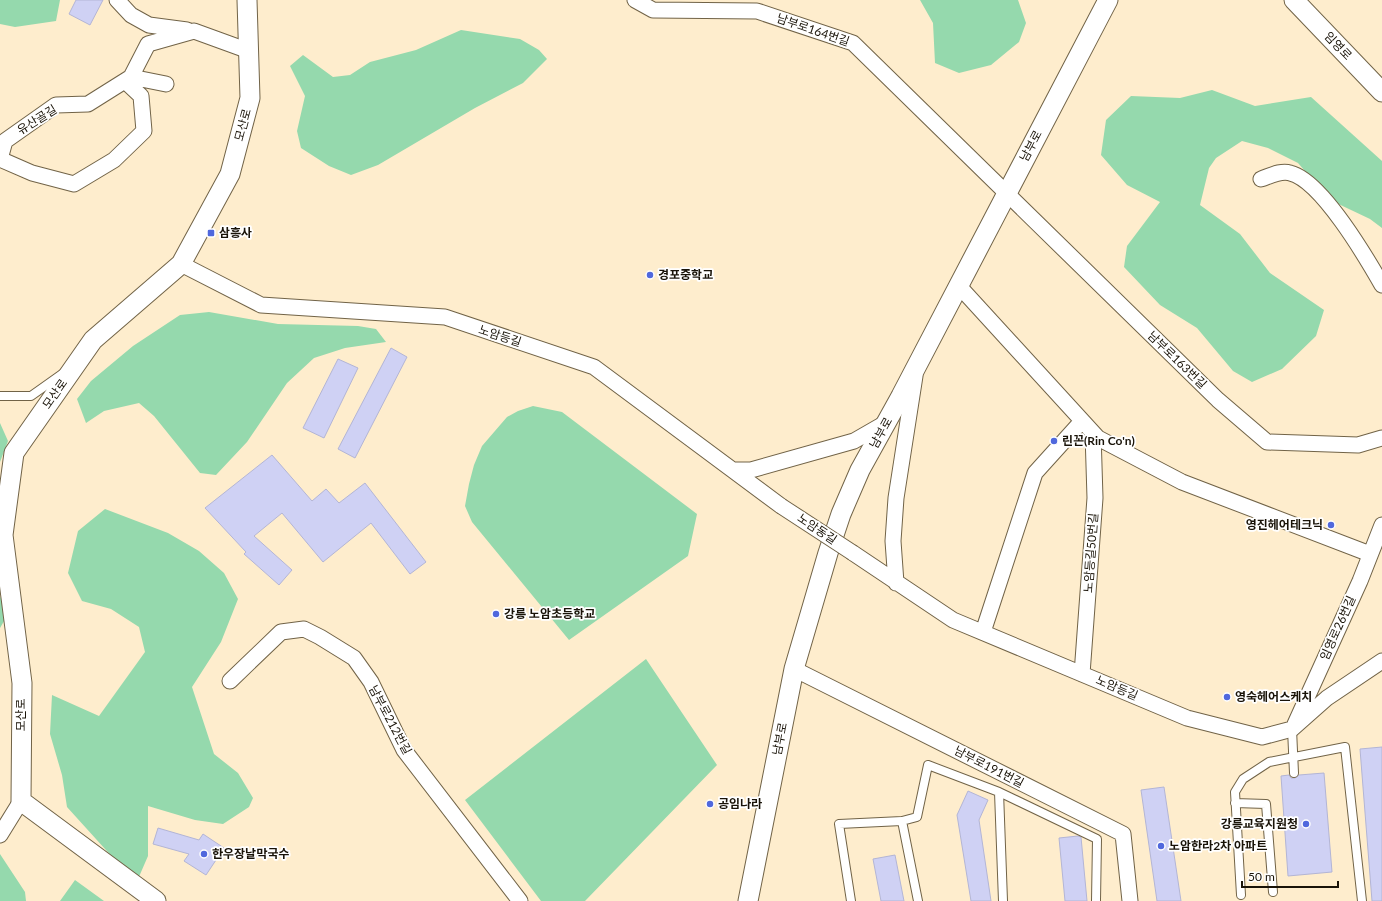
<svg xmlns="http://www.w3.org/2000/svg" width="1382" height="901" font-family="Lato,'Noto Sans KR',sans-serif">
  <rect width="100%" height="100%" fill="#feedcd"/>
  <!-- green -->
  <path fill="#95d9ad" d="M0 0H60L56 21 15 27 0 24Z
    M920 0H1018L1026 23 1019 42 991 65 959 73 935 63 933 23Z
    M461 30 520 39 539 50 547 59 523 83 475 108 378 165 351 175 329 166 301 148 297 131 305 96 290 66 303 55 333 77 350 75 370 62 416 50Z
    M1212 90 1255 106 1311 97 1382 161V228L1370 219 1330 200 1298 163 1268 148 1242 141 1216 158 1209 168 1200 205 1240 234 1270 273 1324 310 1316 336 1282 369 1252 382 1233 371 1197 328 1160 305 1124 267 1127 246 1160 202 1127 185 1101 155 1106 120 1131 96 1180 98Z
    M209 312 278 324 358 326 376 329 386 342 345 348 314 358 287 383 247 442 216 475 200 473 154 416 139 403 104 411 86 423 77 399 91 381 133 346 180 315Z
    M533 406 562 412 697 514 688 556 569 640 472 522 465 506 469 484 474 465 482 446 507 417 518 411Z
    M0 423 8 441 0 462Z
    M105 509 168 533 199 551 224 573 238 599 221 642 192 687 214 754 238 773 253 798 249 807 223 824 195 820 148 806V856L138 879 115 860 67 807 62 775 50 734 52 695 99 716 145 652 139 627 111 609 82 601 68 573 78 531Z
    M0 596 7 616 0 628Z
    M646 659 717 765 585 901H541L465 800Z
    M0 854 25 892 26 901H0Z
    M75 880 104 901H60Z"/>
  <!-- building -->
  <path fill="#cfd1f4" stroke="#b3b5d5" d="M76 0H103L90 25 69 14Z
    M391 348 407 357 355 458 338 449Z
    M338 359 358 368 324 438 303 428Z
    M272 455 312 501 326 489 339 503 365 483 426 562 410 574 371 523 323 562 282 513 254 536 292 570 279 585 244 554 246 552 205 508Z
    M1382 747V901H1372L1360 749Z
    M1324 773 1332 872 1288 876 1281 776 1289 775 1291 778H1295L1299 775Z
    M1164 787 1181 901H1157L1141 790Z
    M968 791 988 800 979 820 991 901H971L957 815Z
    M158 828 199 840 203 834 224 848 206 875 184 861 189 854 153 844Z
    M1078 836 1081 837 1087 901H1065L1059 838Z
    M895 855 904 901H881L873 859Z"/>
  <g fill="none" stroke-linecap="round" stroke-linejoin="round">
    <defs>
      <path id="service" d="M0 396H31L62 374
        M1292 729 1294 773
        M999 792 1097 839 1096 901
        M1235 803 1266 804 1273 892
        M902 821 917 817 928 765 999 792 1003 901
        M1241 895 1235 792 1243 779 1269 762 1345 747 1362 901
        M851 901 839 824 902 821 918 901"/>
      <path id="minor" d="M117 0 131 15 149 25 187 30
        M635 0 653 10 757 11 853 43 1218 400 1267 442 1358 445 1382 438
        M131 77 166 84
        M0 159 5 141 56 105 88 104 131 77 148 44 194 31 249 51
        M0 159 32 173 74 184 114 160 144 131 141 96 125 81
        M1261 179C1270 176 1281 170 1290 173 1321 180 1366 257 1382 285
        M181 264 261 305 445 317 594 367 781 506
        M958 285 1098 438 1182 482 1370 554
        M733 470H751L854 441 887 422
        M853 553 953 620 1187 718 1262 737 1292 729 1327 698 1382 661
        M896 583 893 541 896 498 915 376
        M983 632 1035 473 1082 421
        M794 669 1123 834 1130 901
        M1082 674 1095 498 1093 433
        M230 681 281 632 304 629 320 637 354 658 371 682 404 750 520 901
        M1295 724 1360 581 1382 525
        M0 835 21 801"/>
      <path id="tertiary" d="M1294 0 1382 92
        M156 901 21 801 22 683 3 535 14 453 93 340 181 264 230 174 250 98 247 0
        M748 901 794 669 828 553 841 514 860 470 901 396 1108 0"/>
    </defs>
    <!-- service casing -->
    <use href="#service" stroke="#716347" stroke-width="10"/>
    <!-- minor casing -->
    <use href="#minor" stroke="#716347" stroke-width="17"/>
    <!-- tertiary casing -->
    <use href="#tertiary" stroke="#716347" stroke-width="21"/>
    <!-- service -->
    <use href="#service" stroke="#fff" stroke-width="8"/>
    <!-- minor -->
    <use href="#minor" stroke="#fff" stroke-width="15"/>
    <!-- tertiary -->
    <use href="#tertiary" stroke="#fff" stroke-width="19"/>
    <defs>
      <path id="minor-bridge" d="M781 506 853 553"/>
    </defs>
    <!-- minor-bridge casing -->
    <use href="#minor-bridge" stroke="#716347" stroke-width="17" stroke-linecap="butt"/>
    <!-- minor-bridge -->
    <use href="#minor-bridge" stroke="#fff" stroke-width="15"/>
  </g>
  <!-- markers -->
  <g fill="#5068dd" stroke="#fff" stroke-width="1.5">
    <rect x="207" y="229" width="8" height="8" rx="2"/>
    <circle cx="650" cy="275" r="4"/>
    <circle cx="1054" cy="441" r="4"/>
    <circle cx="1331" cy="525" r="4"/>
    <circle cx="496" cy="614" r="4"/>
    <circle cx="1227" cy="697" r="4"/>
    <circle cx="710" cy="804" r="4"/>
    <circle cx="1306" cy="824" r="4"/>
    <circle cx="1161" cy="846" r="4"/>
    <circle cx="204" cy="854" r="4"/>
  </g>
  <g text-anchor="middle" stroke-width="3.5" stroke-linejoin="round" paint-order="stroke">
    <!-- street labels -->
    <g font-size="12" fill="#191308" stroke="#fff">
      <text transform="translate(813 30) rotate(19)" y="4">남부로164번길</text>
      <text transform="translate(1338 46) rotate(46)" y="4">임영로</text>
      <text transform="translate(37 120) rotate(-32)" y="4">유산골길</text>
      <text transform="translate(243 125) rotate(-75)" y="4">모산로</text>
      <text transform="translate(1031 146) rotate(-62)" y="4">남부로</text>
      <text transform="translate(500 336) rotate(18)" y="4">노암등길</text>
      <text transform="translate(1177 360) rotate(44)" y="4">남부로163번길</text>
      <text transform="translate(55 394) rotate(-55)" y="4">모산로</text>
      <text transform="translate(881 433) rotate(-61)" y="4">남부로</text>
      <text transform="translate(817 529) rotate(34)" y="4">노암동길</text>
      <text transform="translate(1091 553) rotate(-86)" y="4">노암등길50번길</text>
      <text transform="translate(1338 628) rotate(-66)" y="4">임영로26번길</text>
      <text transform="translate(1117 688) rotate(23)" y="4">노암등길</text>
      <text transform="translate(21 715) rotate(-90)" y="4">모산로</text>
      <text transform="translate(390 720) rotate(62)" y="4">남부로212번길</text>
      <text transform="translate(780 739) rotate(-79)" y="4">남부로</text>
      <text transform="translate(989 767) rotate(27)" y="4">남부로191번길</text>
    </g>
    <!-- poi labels -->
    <g font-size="12" font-weight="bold" fill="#191308" stroke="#fff" text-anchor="start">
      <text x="219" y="237">삼흥사</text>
      <text x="658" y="279">경포중학교</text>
      <text x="1062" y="445">린꼰(Rin Co'n)</text>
      <text x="1323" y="529" text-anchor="end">영진헤어테크닉</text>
      <text x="504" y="618">강릉 노암초등학교</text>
      <text x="1235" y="701">영숙헤어스케치</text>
      <text x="718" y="808">공임나라</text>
      <text x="1298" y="828" text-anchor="end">강릉교육지원청</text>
      <text x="1169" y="850">노암한라2차 아파트</text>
      <text x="212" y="858">한우장날막국수</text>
    </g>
  </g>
  <!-- scale -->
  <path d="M1242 881v6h96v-6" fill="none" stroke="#191308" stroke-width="2"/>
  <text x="1248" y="881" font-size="12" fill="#191308" stroke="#ffffff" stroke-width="3" paint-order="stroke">50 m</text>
</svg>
